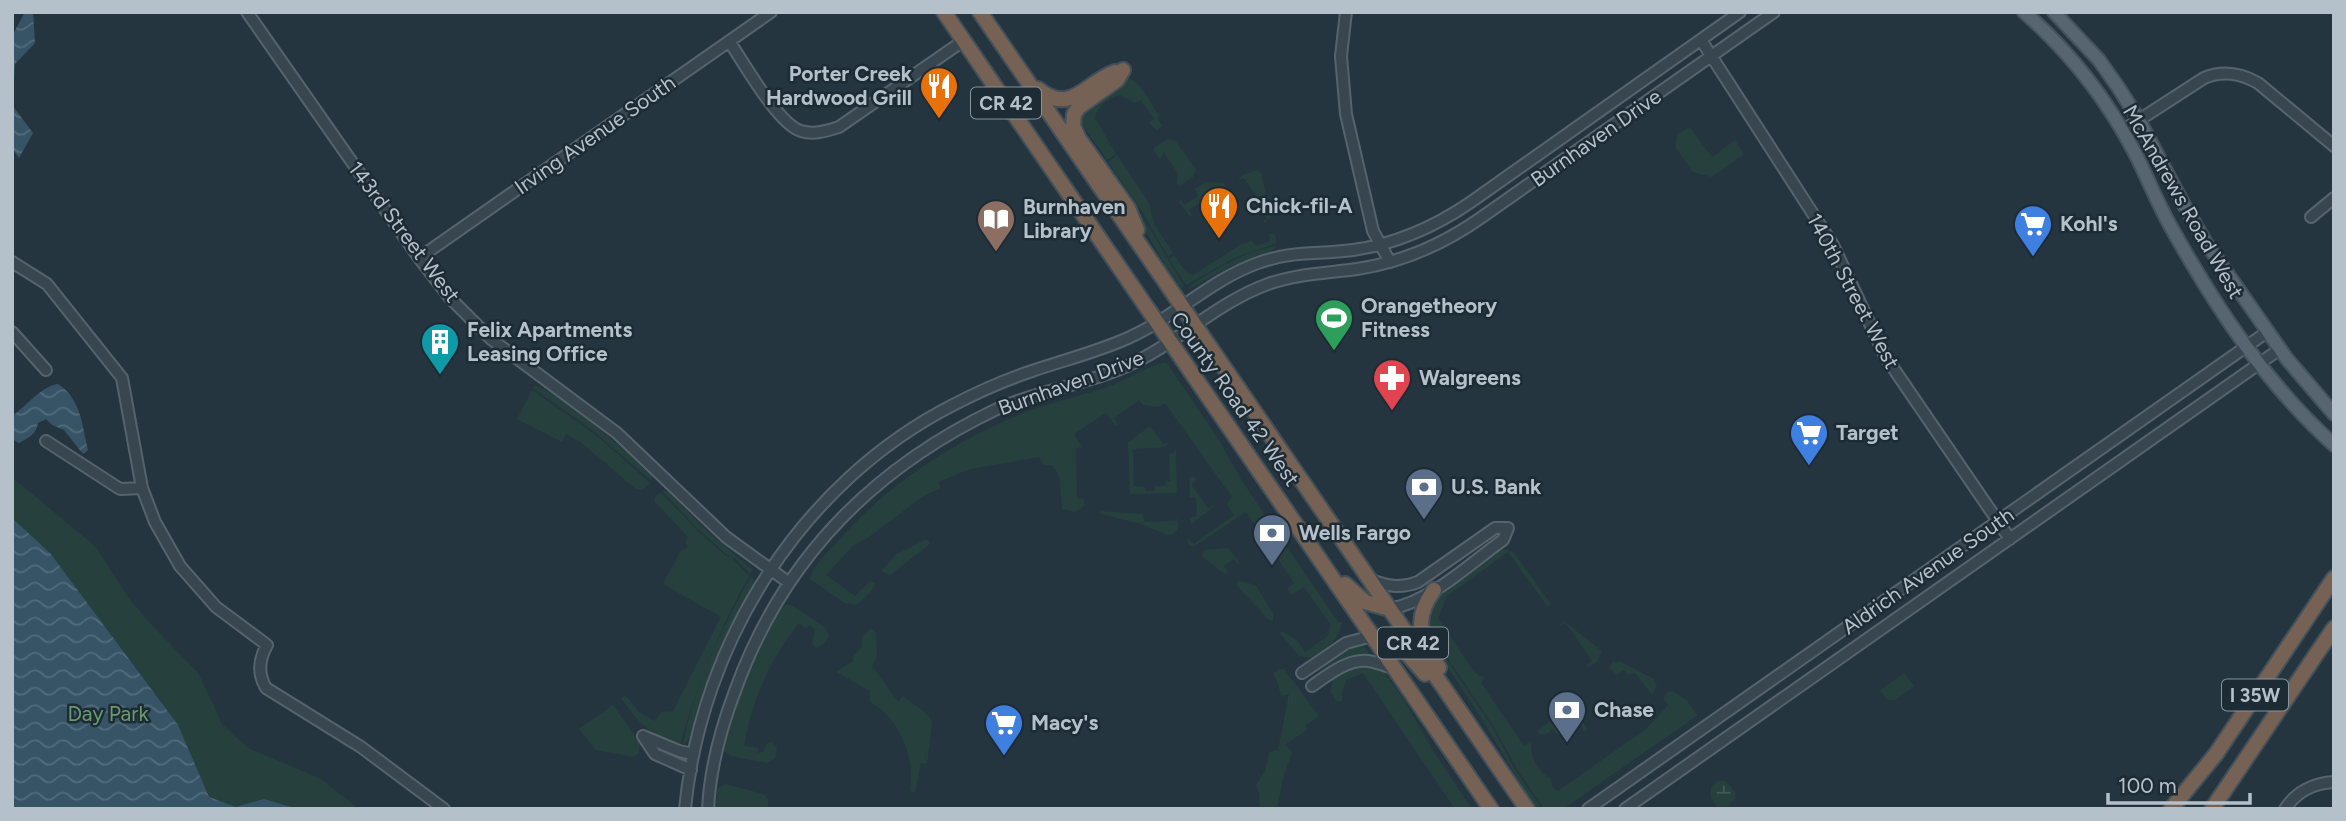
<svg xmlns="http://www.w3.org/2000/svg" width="2346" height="821" font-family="Figtree,sans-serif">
  <defs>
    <pattern id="wetland-marsh" width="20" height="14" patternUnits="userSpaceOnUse" patternTransform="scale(1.75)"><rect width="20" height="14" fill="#26403e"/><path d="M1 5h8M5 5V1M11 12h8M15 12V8" fill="none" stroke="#435a59"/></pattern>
    <pattern id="water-waves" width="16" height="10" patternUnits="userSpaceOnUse" patternTransform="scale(1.75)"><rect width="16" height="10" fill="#375466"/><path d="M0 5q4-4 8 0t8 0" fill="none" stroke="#526b7b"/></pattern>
  </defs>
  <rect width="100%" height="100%" fill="#24353f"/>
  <!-- green -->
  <path fill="#26403e" d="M1129 78C1142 84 1151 104 1159 116L1157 118 1162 126 1157 130 1149 123 1154 119 1141 100 1134 103 1131 101 1133 98 1130 100 1119 95C1108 99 1097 106 1095 118L1116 154 1107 160 1078 119V116Z
    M1079 123 1141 214 1184 286 1182 288 1166 267 1138 218 1079 131Z
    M1687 128 1691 129 1712 157 1735 140 1744 154 1712 177 1693 172 1675 147 1677 135Z
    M1167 139 1175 140 1196 170 1193 177 1181 185 1176 184 1178 174 1164 152 1160 159 1154 151V148Z
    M1117 155 1149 203 1154 224 1173 253 1168 257 1143 213 1108 162Z
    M1257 170 1261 173 1271 217 1264 223 1263 222 1267 218 1263 214 1265 211 1259 205 1253 207 1260 201 1244 178 1238 180 1242 175Z
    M1206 182 1225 183 1227 192 1225 194 1221 189 1189 210 1192 216 1190 217 1179 202 1180 199 1185 205 1198 196 1195 189Z
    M1271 233 1275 235 1277 243 1234 258 1186 285 1169 259 1175 256 1186 272 1193 275 1243 243 1246 244 1251 240 1256 246 1270 241 1269 234Z
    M1276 246 1272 251 1232 266 1189 289 1188 287C1214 270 1245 251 1276 246Z
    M1166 362 1219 440 1242 481 1338 622H1342C1339 641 1327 647 1312 658L1299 656 1280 633 1281 631 1297 640 1305 652 1328 636 1330 624 1304 587 1291 595 1287 589 1294 583 1278 559 1271 564 1262 551 1270 545 1246 512 1193 547 1188 544 1187 538 1194 544 1234 515 1227 504 1232 497 1165 403 1159 407 1143 405 1139 400 1114 418 1118 425 1116 426 1106 413 1074 434 1082 447 1076 448 1077 498 1084 499V506L1075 512 1062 509 1059 475 1052 465H1044L1039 457 970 469 938 482 941 488 922 497 869 537 853 546 826 575 855 596 870 581 875 583V587L857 605 845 603 810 579C812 566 829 551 838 541 890 482 958 438 1031 410 1054 402 1079 396 1102 389 1124 382 1144 367 1166 362Z
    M535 386C560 392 630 454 651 475L652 481 592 430 533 388Z
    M532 390 597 436 650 483 642 490 636 489 579 441 566 434 562 442 517 419Z
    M1150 426 1164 444 1169 443 1165 447 1133 449 1134 486 1145 487 1146 491H1155V486H1165L1166 481H1170L1169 452 1172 454 1176 450 1177 493 1130 494 1128 442Z
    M1193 476 1197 480 1191 484 1208 508 1216 505 1191 524 1190 518 1197 516 1196 498 1190 497 1189 479Z
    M12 477 96 547 127 596 150 623 199 674 222 724 248 748 321 779 359 809H12Z
    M662 491H668L706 530 753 570 750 574 736 559 726 554 697 528Z
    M660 492 701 534 726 556 731 557 749 576C719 631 697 684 680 745 652 738 637 721 621 698L625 695 640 713 655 721 661 712 673 711 721 617 663 584 680 552 688 547 685 543 688 537 655 502V497Z
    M1101 511 1143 514 1145 522 1177 521 1178 514V529L1174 534 1167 535 1141 524 1101 514 1099 513Z
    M925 540H928L930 544 890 575 881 571 895 555Z
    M1228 548 1240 563 1238 564 1234 559 1224 566 1228 572 1225 574 1203 557 1202 553 1205 550Z
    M1506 549 1514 553 1551 604 1548 607 1508 552 1447 596 1438 618 1472 669 1479 676 1485 677 1481 683 1524 746 1531 742C1530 756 1538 772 1551 779L1553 789 1558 791 1646 729 1668 705 1663 698 1667 692 1672 691 1686 700 1698 715 1563 809H1544L1517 769 1492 724 1426 626C1429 588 1470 570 1498 550Z
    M751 577 755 582C733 619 714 659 700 701 696 713 695 738 683 745 694 685 721 630 751 577Z
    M1239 581 1256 585 1273 614V621L1269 620 1237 586 1236 583Z
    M786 605H791L826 628 829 636 824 644 816 648 812 643C813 634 819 631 809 625L806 628 799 623C770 660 752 699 744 746L758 748V753L763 752 767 743 772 742 777 748 775 758 767 763 731 756 724 751V747L745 679 779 610Z
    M1564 621 1602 651 1597 662 1588 668 1586 665 1592 661 1566 623 1558 626Z
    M871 628 876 633 877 657 872 666 898 702 903 696 927 714 932 722 927 764 921 763 915 793 910 791C915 758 901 719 870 702V691L836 672 852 662 854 655 862 647V637Z
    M1428 632 1491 725 1514 768 1542 809H1537C1519 783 1504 756 1488 729 1468 696 1445 666 1428 632Z
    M1362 644 1369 653 1367 656 1337 662 1317 673C1326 661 1348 646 1362 644Z
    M1613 661 1617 663 1619 661 1654 679 1657 686 1652 695 1635 673 1628 675 1624 670 1617 675 1609 668Z
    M1352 666H1369L1385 673 1405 701 1432 749 1472 809H1455L1363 673 1346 680 1342 692V701L1337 702 1330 692 1333 678Z
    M1279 669H1284L1319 716 1305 726 1307 730 1286 744 1292 753 1283 778 1277 809H1260L1259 792 1256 785 1265 771 1269 752 1278 750 1289 694 1281 696 1278 684 1273 674Z
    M1904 673 1914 686 1895 700H1887L1880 690Z
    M613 705 640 743 639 753 634 757 596 750 579 729Z
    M1571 707 1588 730 1584 731 1581 726 1575 724 1558 735 1553 729 1548 733 1540 735 1537 731Z
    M726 784 763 794 768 799V809H714L718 788Z"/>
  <!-- wetland -->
  <path fill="url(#wetland-marsh)" d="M1717 781H1726L1736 794 1735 799 1724 809H1719L1711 798V788Z"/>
  <!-- water -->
  <path fill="url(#water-waves)" d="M25 12H33L35 43 15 64 12 105 33 133 19 158 12 148V36Z
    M58 384C81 399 82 425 88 450L83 454 64 430 52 425 46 419 38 423C36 435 29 437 19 443L12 439V416C27 406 40 387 58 384Z
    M12 518 50 553 178 725 209 797 236 807 264 799 298 809H12Z"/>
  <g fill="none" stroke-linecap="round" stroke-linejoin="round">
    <defs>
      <path id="minor" d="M247 12 419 258 450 298 491 339 617 433 726 537 788 582
        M1346 12 1341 56 1346 114 1373 231 1390 262
        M1701 40 1833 245 1885 356 2010 539
        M729 41C744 63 778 124 801 131 814 135 826 131 839 127L963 41
        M2122 131 2204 78C2223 70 2240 73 2258 83L2334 146
        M2311 217 2334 198
        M419 258 771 12
        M12 262 47 284 122 378 142 488 155 522 180 566 216 607 267 645C259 659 257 673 266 688L361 747 444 809
        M12 332 46 370
        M46 441 120 489 142 488
        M1369 579C1386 586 1400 589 1418 582L1495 528H1508L1503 540C1469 564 1432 601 1390 609
        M1302 673 1346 643 1372 636
        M1312 686C1328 675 1347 659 1368 661 1377 662 1386 666 1395 669
        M643 736 655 754 691 770
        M643 736 679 751 693 754
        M685 809C701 642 802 482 953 405 978 392 1005 380 1032 371 1064 360 1097 352 1128 338 1174 318 1210 280 1258 263 1294 250 1317 255 1353 250 1396 244 1436 226 1471 202L1740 12
        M708 809C710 769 721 728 735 691 782 560 873 468 997 409 1039 390 1086 385 1127 366 1178 343 1216 303 1268 284 1297 274 1327 273 1357 269 1403 262 1444 244 1482 217L1774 12
        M1588 809 2267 332
        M1625 809 2280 349
        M2285 809C2296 792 2314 783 2334 782"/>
      <path id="major" d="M2024 12C2070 52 2108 101 2136 155 2148 179 2158 204 2171 227 2215 306 2266 384 2334 445
        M2054 12 2099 60 2118 87 2139 120 2184 205 2206 243 2287 359 2334 414"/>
      <path id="highway" d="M944 12 1491 809
        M980 12 1527 809
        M1123 70 1117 80 1079 107 1074 114 1073 126 1079 139 1128 208 1137 230
        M1038 89C1071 116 1085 83 1115 72
        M1345 584 1365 602 1390 609
        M1434 590C1411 622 1423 637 1439 668
        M1372 636 1403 649 1425 674
        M2171 809 2216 754 2334 578
        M2212 809 2334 628"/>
    </defs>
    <!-- minor casing -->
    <use href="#minor" stroke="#56636d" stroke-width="14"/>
    <!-- major casing -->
    <use href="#major" stroke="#44525b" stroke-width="16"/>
    <!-- highway casing -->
    <use href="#highway" stroke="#43505a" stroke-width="18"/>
    <!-- minor -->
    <use href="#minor" stroke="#38464f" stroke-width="10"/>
    <!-- major -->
    <use href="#major" stroke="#56656f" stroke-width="12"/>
    <!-- highway -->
    <use href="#highway" stroke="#756255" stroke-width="14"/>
  </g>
  <!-- icons -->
  <defs>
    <symbol id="restaurant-pin" viewBox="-11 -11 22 30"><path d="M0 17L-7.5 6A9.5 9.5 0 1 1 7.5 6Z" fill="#e8710a" stroke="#1d2b34"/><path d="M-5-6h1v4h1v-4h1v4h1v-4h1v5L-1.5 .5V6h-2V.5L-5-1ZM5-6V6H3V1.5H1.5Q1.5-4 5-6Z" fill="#fff"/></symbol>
    <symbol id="library-pin" viewBox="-11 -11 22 30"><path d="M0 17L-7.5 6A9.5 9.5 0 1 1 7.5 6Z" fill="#8d6e63" stroke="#1d2b34"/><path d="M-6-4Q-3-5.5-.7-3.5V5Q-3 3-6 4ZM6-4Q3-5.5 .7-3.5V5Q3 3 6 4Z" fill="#fff"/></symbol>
    <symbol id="supermarket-pin" viewBox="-11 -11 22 30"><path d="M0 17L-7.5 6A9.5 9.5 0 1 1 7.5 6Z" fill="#3f7fe0" stroke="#1d2b34"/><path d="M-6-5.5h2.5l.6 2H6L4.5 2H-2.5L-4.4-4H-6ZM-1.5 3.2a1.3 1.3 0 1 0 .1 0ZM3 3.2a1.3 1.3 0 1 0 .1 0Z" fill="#fff"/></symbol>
    <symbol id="stadium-pin" viewBox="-11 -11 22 30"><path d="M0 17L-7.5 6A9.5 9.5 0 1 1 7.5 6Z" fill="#2e9e5b" stroke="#1d2b34"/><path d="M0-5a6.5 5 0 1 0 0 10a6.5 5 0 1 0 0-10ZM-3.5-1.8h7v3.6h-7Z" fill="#fff"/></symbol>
    <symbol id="building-pin" viewBox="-11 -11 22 30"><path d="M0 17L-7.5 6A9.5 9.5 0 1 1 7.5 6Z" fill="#0f9aa8" stroke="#1d2b34"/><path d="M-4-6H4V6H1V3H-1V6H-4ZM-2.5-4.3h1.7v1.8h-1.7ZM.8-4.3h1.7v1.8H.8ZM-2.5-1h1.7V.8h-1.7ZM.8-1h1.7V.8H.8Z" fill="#fff"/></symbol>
    <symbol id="pharmacy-pin" viewBox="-11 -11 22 30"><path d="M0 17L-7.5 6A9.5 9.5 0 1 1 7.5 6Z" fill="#e0444e" stroke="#1d2b34"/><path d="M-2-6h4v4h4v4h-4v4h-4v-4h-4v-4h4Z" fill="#fff"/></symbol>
    <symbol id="bank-pin" viewBox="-11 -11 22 30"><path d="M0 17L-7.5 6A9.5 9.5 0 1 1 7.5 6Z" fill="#5c6f8a" stroke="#1d2b34"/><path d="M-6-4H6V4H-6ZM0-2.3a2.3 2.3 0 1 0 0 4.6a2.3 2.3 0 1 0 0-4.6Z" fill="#fff"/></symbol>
  </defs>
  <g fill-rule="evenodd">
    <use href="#restaurant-pin" x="917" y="64" width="44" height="60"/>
    <use href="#restaurant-pin" x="1197" y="184" width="44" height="60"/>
    <use href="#library-pin" x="974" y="197" width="44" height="60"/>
    <use href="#supermarket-pin" x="2011" y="202" width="44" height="60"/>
    <use href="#stadium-pin" x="1312" y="296" width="44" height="60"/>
    <use href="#building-pin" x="418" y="320" width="44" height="60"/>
    <use href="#pharmacy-pin" x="1370" y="356" width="44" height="60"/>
    <use href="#supermarket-pin" x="1787" y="411" width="44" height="60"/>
    <use href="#bank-pin" x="1402" y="465" width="44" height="60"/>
    <use href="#bank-pin" x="1250" y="511" width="44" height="60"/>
    <use href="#bank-pin" x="1545" y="688" width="44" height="60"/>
    <use href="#supermarket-pin" x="982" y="701" width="44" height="60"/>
  </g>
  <g text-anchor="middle" stroke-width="5" stroke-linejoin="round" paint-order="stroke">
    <!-- shield labels -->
    <g fill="#1d2b34" stroke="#87939d" stroke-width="2">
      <rect x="971" y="87.5" width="70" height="31" rx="5"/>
      <rect x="1378" y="627.5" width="70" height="31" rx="5"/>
      <rect x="2222" y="679.5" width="66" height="31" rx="5"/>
    </g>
    <g font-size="19" font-weight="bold" fill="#b4c0ca">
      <text x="1006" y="110">CR 42</text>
      <text x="1413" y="650">CR 42</text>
      <text x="2255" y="702">I 35W</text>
    </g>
    <!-- poi labels -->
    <g font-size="21" font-weight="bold" fill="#b4c0ca" stroke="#1d2b34" text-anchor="start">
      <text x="912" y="81" text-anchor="end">Porter Creek<tspan x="912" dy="24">Hardwood Grill</tspan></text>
      <text x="1246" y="213">Chick-fil-A</text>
      <text x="1023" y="214">Burnhaven<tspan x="1023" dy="24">Library</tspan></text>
      <text x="2060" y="231">Kohl's</text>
      <text x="1361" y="313">Orangetheory<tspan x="1361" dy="24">Fitness</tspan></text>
      <text x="467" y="337">Felix Apartments<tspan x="467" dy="24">Leasing Office</tspan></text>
      <text x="1419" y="385">Walgreens</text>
      <text x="1836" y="440">Target</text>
      <text x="1451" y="494">U.S. Bank</text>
      <text x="1299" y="540">Wells Fargo</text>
      <text x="1594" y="717">Chase</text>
      <text x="1031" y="730">Macy's</text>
    </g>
    <!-- street labels -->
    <g font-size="21" fill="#b4c0ca" stroke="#1d2b34">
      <text transform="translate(595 135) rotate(-35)" y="7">Irving Avenue South</text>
      <text transform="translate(1596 138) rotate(-35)" y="7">Burnhaven Drive</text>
      <text transform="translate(2183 202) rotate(60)" y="7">McAndrews Road West</text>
      <text transform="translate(404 232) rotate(53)" y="7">143rd Street West</text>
      <text transform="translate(1853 291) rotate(62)" y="7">140th Street West</text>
      <text transform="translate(1071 383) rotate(-20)" y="7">Burnhaven Drive</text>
      <text transform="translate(1235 399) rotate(55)" y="7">County Road 42 West</text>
      <text transform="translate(1928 571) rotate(-35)" y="7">Aldrich Avenue South</text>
    </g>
    <!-- park labels -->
    <g font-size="21" fill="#6a9b6c" stroke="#1d2b34">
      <text x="108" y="721">Day Park</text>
    </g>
  </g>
  <!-- border -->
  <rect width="2346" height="821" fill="none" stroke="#b4c0ca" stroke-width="28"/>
  <!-- scale -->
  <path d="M2108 793v10h142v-10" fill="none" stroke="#b4c0ca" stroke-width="3.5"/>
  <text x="2118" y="793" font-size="21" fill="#b4c0ca" stroke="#1d2b34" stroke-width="5" paint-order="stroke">100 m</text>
</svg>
